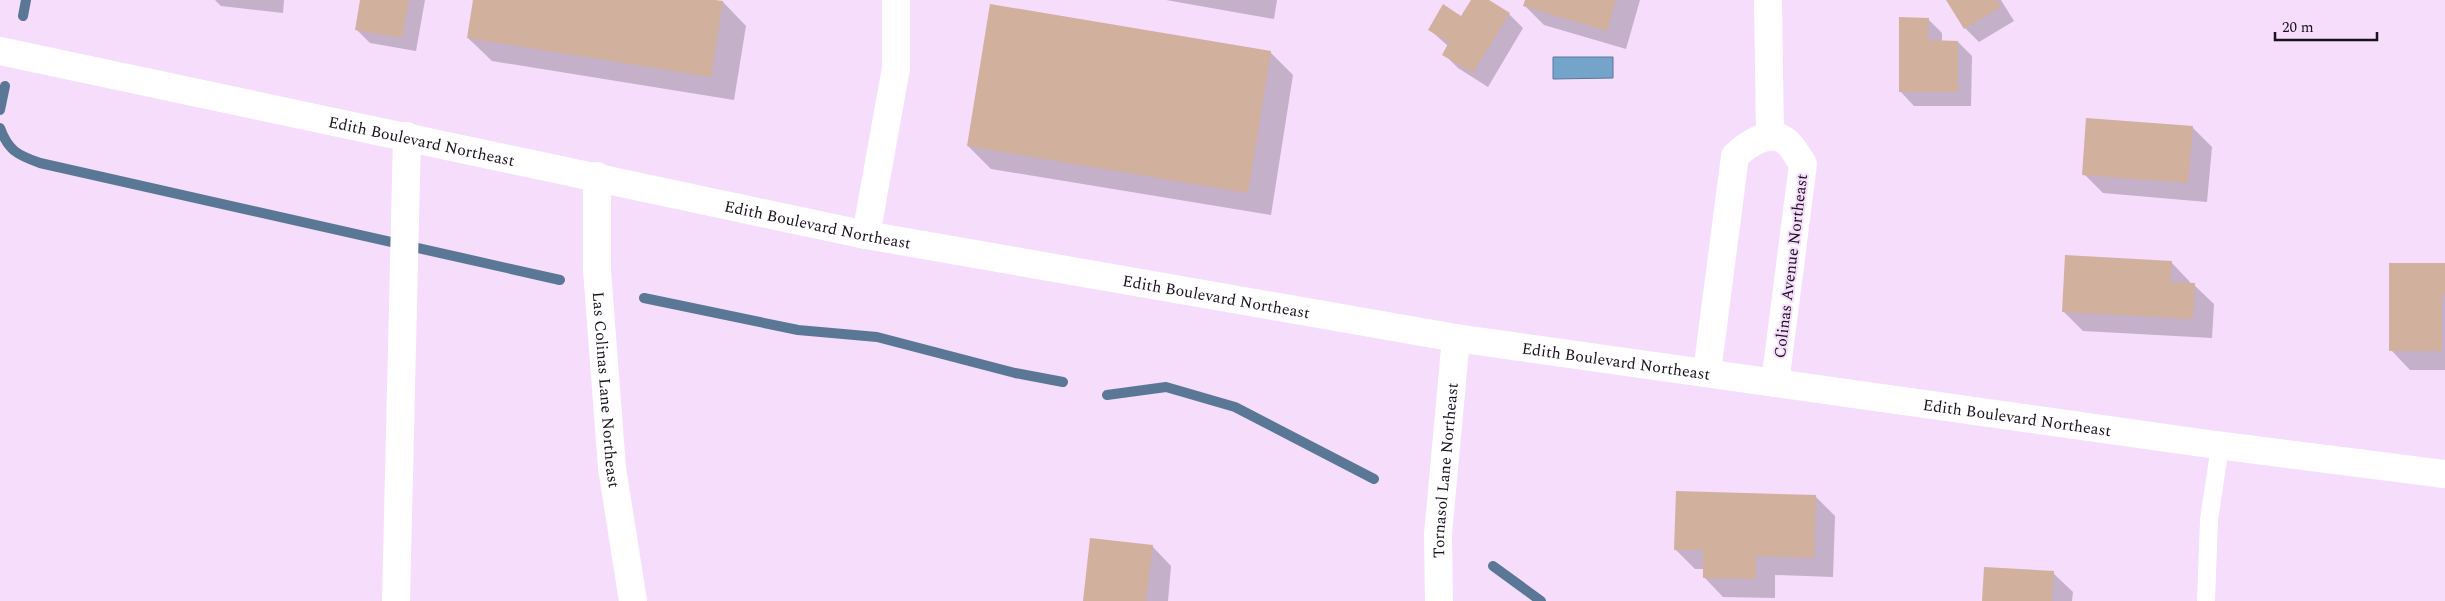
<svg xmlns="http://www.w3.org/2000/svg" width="2445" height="601" font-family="Spectral,serif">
  <rect width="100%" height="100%" fill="#f5ddfb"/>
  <!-- water -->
  <path fill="#75a4cb" stroke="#5a7896" d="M1553 57H1613V78L1553 79Z"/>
  <!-- shadow -->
  <path fill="#0003" d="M215 0H284L283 13 221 6Z
    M361 0H425L416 51 370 43 356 29Z
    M475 0H708L723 2 746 26 734 100 492 61 468 38Z
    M1166 0H1277L1274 19Z
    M1472 0H1487L1509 14 1523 28 1488 87 1458 68 1444 54 1448 46 1430 30 1462 18Z
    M1526 0H1640L1626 49 1544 25 1525 6Z
    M1948 0H2001L2014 21 1979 42 1965 28Z
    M1928 19 1942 33V42H1958L1972 56 1971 106H1914L1900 91Z
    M1270 52 1293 75 1271 215 991 169 968 146Z
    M2192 127 2212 147 2207 202 2103 193 2084 174Z
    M2171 262 2190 282V284L2194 285 2214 304 2212 338 2083 331 2064 312Z
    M2445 264V370H2410L2391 350Z
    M1815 496 1835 516 1833 577 1775 575V598L1723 597 1704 577V569H1695L1675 549Z
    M1152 546 1171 566 1168 601H1084Z
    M2053 573 2073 592 2072 601H1983Z"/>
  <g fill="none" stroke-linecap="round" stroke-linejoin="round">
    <!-- stream -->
    <path stroke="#5a7896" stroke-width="10" d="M23 16 26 0
      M0 110 5 86
      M0 128C8 150 17 155 40 163L560 280
      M644 298 798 330 877 337 1015 373 1063 382
      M1107 395 1166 387 1235 407 1374 479
      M1493 566 1541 601"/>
  </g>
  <!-- building -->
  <path fill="#d1b09d" d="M360 0H409L402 38 355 30Z
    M473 0H715L723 1 711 77 467 38Z
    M1471 0H1489L1510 13 1473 73 1442 55 1449 42 1428 30 1443 4 1461 16Z
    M1525 0H1616L1607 31 1523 6Z
    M1946 0H1997L2001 7 1964 29Z
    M990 4 1271 51 1248 193 967 146Z
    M1899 17 1929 18 1928 40 1958 41V92H1899Z
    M2086 118 2193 126 2188 183 2082 175Z
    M2065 255 2172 261 2170 282 2195 283 2193 319 2062 312Z
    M2389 263H2445V295H2442V351H2389Z
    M1676 491 1816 495 1814 558 1756 556V579L1703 578V550H1674Z
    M1090 538 1153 545 1146 601H1083Z
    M1984 567 2054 571 2052 601H1982Z"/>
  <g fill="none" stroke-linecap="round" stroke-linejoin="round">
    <!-- service -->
    <path stroke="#fff" stroke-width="18" d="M2206 601 2209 520 2220 446"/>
    <!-- minor -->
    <g stroke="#fff" stroke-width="28">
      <path d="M1768 0 1770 136"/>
      <path id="s1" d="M597 176V270L612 468 633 601"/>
      <path d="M866 235 896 68V0"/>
      <path d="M1707 372 1735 156C1748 144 1769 128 1787 142 1793 147 1798 157 1803 164L1775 383"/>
      <path d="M396 601 407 136"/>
      <path id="s2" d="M1439 601 1438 534 1456 338"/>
    </g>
    <!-- tertiary -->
    <path stroke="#fff" stroke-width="28" id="s3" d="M0 51 866 235 1456 338 2209 444 2445 474"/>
  </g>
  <g text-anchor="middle" stroke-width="4" stroke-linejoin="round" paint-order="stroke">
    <!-- street labels -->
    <g font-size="16" fill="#1a121c" stroke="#f5ddfb">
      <text dy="6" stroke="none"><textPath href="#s3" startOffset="431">Edith Boulevard Northeast</textPath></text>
      <text dy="6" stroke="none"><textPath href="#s3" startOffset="836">Edith Boulevard Northeast</textPath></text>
      <text transform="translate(1790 266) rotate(-83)" y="6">Colinas Avenue Northeast</text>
      <text dy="6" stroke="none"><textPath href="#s3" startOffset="1241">Edith Boulevard Northeast</textPath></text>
      <text dy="6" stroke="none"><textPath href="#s3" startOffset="1646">Edith Boulevard Northeast</textPath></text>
      <text dy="6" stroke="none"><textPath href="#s1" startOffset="214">Las Colinas Lane Northeast</textPath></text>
      <text dy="6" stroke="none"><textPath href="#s3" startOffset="2051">Edith Boulevard Northeast</textPath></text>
      <text dy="6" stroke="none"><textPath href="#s2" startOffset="131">Tornasol Lane Northeast</textPath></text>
    </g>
  </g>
  <!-- scale -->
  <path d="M2275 32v8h102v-8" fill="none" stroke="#1a121c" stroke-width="2.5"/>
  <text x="2282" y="32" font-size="15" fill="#1a121c" stroke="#f5ddfb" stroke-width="4" paint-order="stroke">20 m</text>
</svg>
